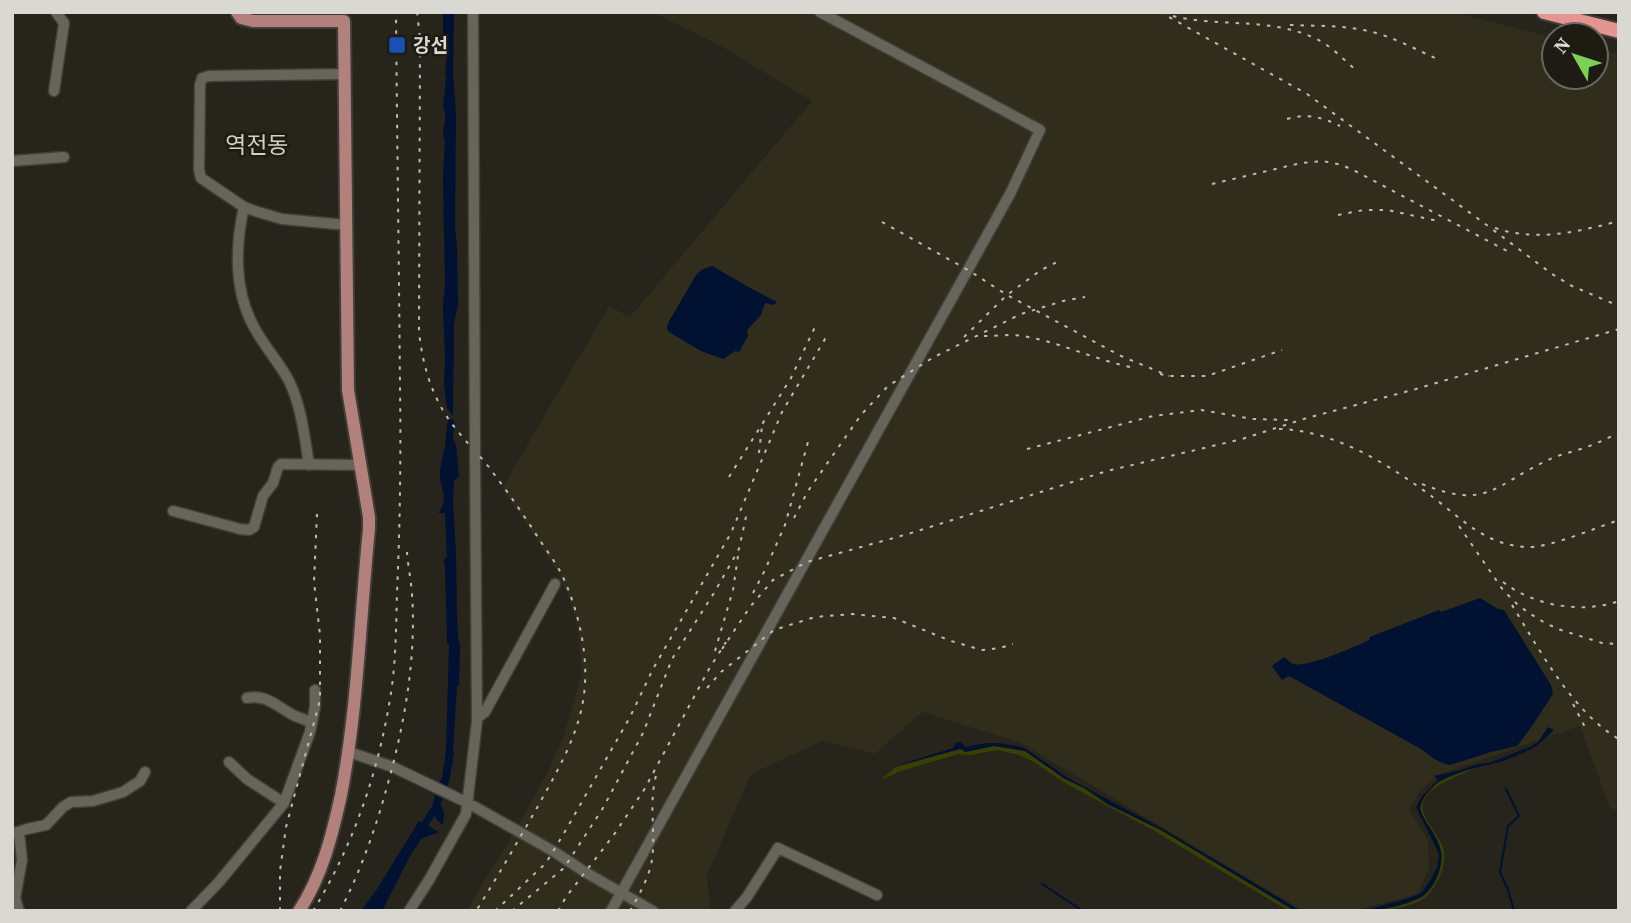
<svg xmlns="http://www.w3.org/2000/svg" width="1631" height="923" font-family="'Source Serif 4','Noto Sans KR',serif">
  <rect width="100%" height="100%" fill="#26241b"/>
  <!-- built -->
  <path fill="#302d1d" d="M652 12H1454L1554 38V77H1596V49L1619 53V811L1610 808 1580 726 1443 773 1421 789 1409 810 1428 840 1429 869 1417 894 1353 911H1303L1021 743 922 712 875 754 822 741 751 774 707 875 710 905 707 911H466L509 841 548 772 564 735 582 673 577 624 568 595 557 571 502 488 609 306 630 317 812 101 719 45Z"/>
  <!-- green -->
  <path fill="#394000" d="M994 746 1025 751 1065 779 1084 788 1109 805 1161 830 1295 911H1289L1151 829 1063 782 1034 762 1019 755 997 750 970 755 958 754 898 772 884 779 882 778 893 770V768L960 749Z
    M1478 766C1461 777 1435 781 1424 800 1416 813 1439 834 1443 847 1448 863 1438 885 1427 896 1418 905 1388 911 1376 911L1420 898 1431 887 1441 852 1420 811 1421 803 1423 799 1439 781Z"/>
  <!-- water -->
  <path fill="#001131" d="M443 12H454V16L453 74 456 113 455 225 457 249 458 305 454 324 453 416 447 408 444 385 445 359 443 305 445 286 443 176 445 142 443 135 445 120V112L443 107 446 79 445 73 447 56 443 33Z
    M712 266 752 289 777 302 774 305 765 303 761 315 747 330 748 336 739 352 735 351 723 359 701 351 669 332 667 329 668 323 696 275 701 270Z
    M449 432 456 445 459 477 454 480 453 503 456 552 457 619 458 637 460 646 459 685 457 686 453 750 454 753 450 777 446 793 437 789 442 777 446 751 449 645 447 642C447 616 445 591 445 565L444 563V559L447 557 445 515V513H438C451 497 438 487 440 471 442 457 445 445 449 432Z
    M1480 598 1498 609 1504 610 1551 685 1553 694 1530 729 1517 746 1491 752 1450 765C1438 763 1430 756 1421 749L1289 676 1282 680 1272 666 1284 657C1287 659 1290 663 1293 664 1308 668 1354 647 1369 640L1370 637 1439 610 1441 612Z
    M1548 727 1554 730C1547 736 1541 743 1533 748 1521 754 1505 761 1492 764 1466 770 1427 777 1420 808 1424 823 1438 835 1441 851 1444 867 1434 891 1420 898 1403 906 1379 911 1362 911L1410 898 1421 893 1430 881 1437 867 1439 854 1416 807 1422 796 1438 780 1434 776 1457 771 1478 764 1489 763 1532 746 1538 742Z
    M959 742 962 743 965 747 987 743H998L1018 746 1026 749 1068 778 1163 829 1301 911H1295L1161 830 1109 805 1084 788 1065 779 1025 751 994 746 966 752 960 749 892 767 953 748 956 743Z
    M435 795 443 799 440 804 444 812 443 825C432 818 431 807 435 795Z
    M419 821 439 832 421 839 419 842 410 856 382 911H361L377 889Z"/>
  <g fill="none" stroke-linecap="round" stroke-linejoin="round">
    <!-- stream -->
    <path stroke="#001131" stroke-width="2" d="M1506 789 1519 816 1508 826 1500 872 1508 890 1514 911
      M1042 884 1083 911"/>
    <!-- canal -->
    <path stroke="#001131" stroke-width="7" d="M449 441 451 423
      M421 830 437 805"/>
    <defs>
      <path id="minor" d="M473 12 475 441
        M344 74 209 76 202 78 200 85 199 170 201 178 244 207 258 212 282 219 346 225
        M54 91 64 23 56 12
        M12 161 64 157
        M244 207C235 246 234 291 254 327 264 346 279 362 289 381 301 405 305 438 309 465
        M173 511 240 529 249 530 254 527 263 496 273 483 278 467 281 464 360 465
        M247 698C268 694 277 707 295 716 300 718 306 720 312 723
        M477 718 485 712 555 584
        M349 752 393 767 468 803 553 851 585 872 653 911
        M229 762 247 779 284 803
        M12 834 27 829 46 825 63 807 71 802 93 801 123 792 140 781 145 772
        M19 911 15 898 22 860 19 833
        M191 911 219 882 284 803 310 732 315 707V690
        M409 911 429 880 466 814 477 721 475 454
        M611 911 1010 194 1040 130 820 12
        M735 911 747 897 778 848 877 895"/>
      <path id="major" d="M237 12 241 18 253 21H344L348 390 369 517V529C360 618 358 707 341 795 332 836 322 876 299 911"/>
      <path id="highway" d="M1544 12 1619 31"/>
    </defs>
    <!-- minor casing -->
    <use href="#minor" stroke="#3f3e37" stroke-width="13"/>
    <!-- major casing -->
    <use href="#major" stroke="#3f3e37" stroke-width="16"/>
    <!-- highway casing -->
    <use href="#highway" stroke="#3f3e37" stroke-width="18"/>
    <!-- minor -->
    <use href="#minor" stroke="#67645a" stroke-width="10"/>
    <!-- major -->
    <use href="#major" stroke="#b3817b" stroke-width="12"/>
    <!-- highway -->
    <use href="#highway" stroke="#e59591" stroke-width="14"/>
    <!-- rail -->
    <path stroke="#bcbbb5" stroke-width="2" stroke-dasharray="3.5 7" stroke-linecap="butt" d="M417 12 420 38 419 332C423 368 433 401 456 429 468 445 483 458 494 474 510 495 525 517 539 539 547 551 556 563 562 575 577 607 587 647 585 683 583 728 559 768 538 806 518 841 498 876 476 911
      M1160 12 1307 94 1488 226 1552 274 1572 286 1619 306
      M1173 16C1223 28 1276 16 1322 42 1334 49 1345 61 1356 70
      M1290 25C1316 26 1342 25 1368 31 1391 36 1413 48 1435 58
      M1287 119C1308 113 1321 117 1340 126
      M1212 184 1301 163 1323 161 1342 165 1357 172 1511 253
      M1338 215 1364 210H1388L1438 221
      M882 222 968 270 1007 295 1121 356 1169 376
      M1495 228C1537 242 1577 232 1619 221
      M984 336C996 336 1010 334 1023 336 1059 342 1093 359 1130 367
      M964 337 1007 295 1041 270 1059 261
      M1160 374 1169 376H1207L1282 350
      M1279 429C1335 430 1391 466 1434 498 1464 521 1486 545 1527 547 1549 548 1595 528 1619 520
      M1027 449 1153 416 1201 410 1253 419 1288 420
      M759 453 762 426
      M729 477 791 378 815 327
      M1422 484C1487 510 1493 486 1548 460 1562 453 1579 451 1594 444 1603 441 1611 436 1619 433
      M794 518 808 491 833 455 861 415 888 386 934 357 1021 314 1063 301 1085 297
      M1459 526 1503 590 1518 605 1529 613 1545 623 1561 630 1602 643 1619 644
      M1503 582C1534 606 1583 614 1619 601
      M753 593 765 570 785 525 808 442
      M1512 605C1539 649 1573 713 1619 739
      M722 649 750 607 773 580 807 562 908 534 1107 471 1242 439 1307 418 1416 389 1619 329
      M715 651 733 590 738 556
      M707 688 721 672 774 630 815 617 852 614 894 618 951 641 982 650 1000 648 1013 644
      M1573 704 1587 731
      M280 911V871L286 827 320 700V635L314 582 317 514
      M313 911C353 846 378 773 390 699 396 664 396 628 397 593 400 525 401 456 400 387 399 262 397 137 396 12
      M340 911C357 878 369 846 380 811 401 741 417 668 412 594 411 580 408 566 407 552
      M495 911 546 863 563 835 630 717 653 669 731 533 782 412 828 334
      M512 911 564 868 603 808 643 733 672 659 714 593 739 549 747 512
      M558 911 566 897 613 836 644 790 709 669 726 642
      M630 911C638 897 647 881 651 865 657 836 648 805 656 776"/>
    <defs>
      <path id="minor-bridge" d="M475 441V454"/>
    </defs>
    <!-- minor-bridge casing -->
    <use href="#minor-bridge" stroke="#3f3e37" stroke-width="13" stroke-linecap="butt"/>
    <!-- minor-bridge -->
    <use href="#minor-bridge" stroke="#67645a" stroke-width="10"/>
  </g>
  <!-- markers -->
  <rect fill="#1a4fb4" stroke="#1d1b12" stroke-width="2.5" x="388" y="36" width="18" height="18" rx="3.5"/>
  <g text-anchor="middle" stroke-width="5" stroke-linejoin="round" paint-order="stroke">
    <!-- poi labels -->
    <g font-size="19" font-weight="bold" fill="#d9d8d2" stroke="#1d1b12" text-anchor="start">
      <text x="413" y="52">강선</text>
    </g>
    <!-- quarter labels -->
    <g font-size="23" fill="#d3d1c5" stroke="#1d1b12">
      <text x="257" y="153">역전동</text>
    </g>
  </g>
  <!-- border -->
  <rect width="1631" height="923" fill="none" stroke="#d9d8d2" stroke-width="28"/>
  <!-- north arrow -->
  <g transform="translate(1575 56) rotate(309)"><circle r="33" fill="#1d1b12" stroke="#68675f" stroke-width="2"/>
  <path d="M0-5L12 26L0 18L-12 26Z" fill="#7ad156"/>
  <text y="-10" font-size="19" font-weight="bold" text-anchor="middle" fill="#d9d8d2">N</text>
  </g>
</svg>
